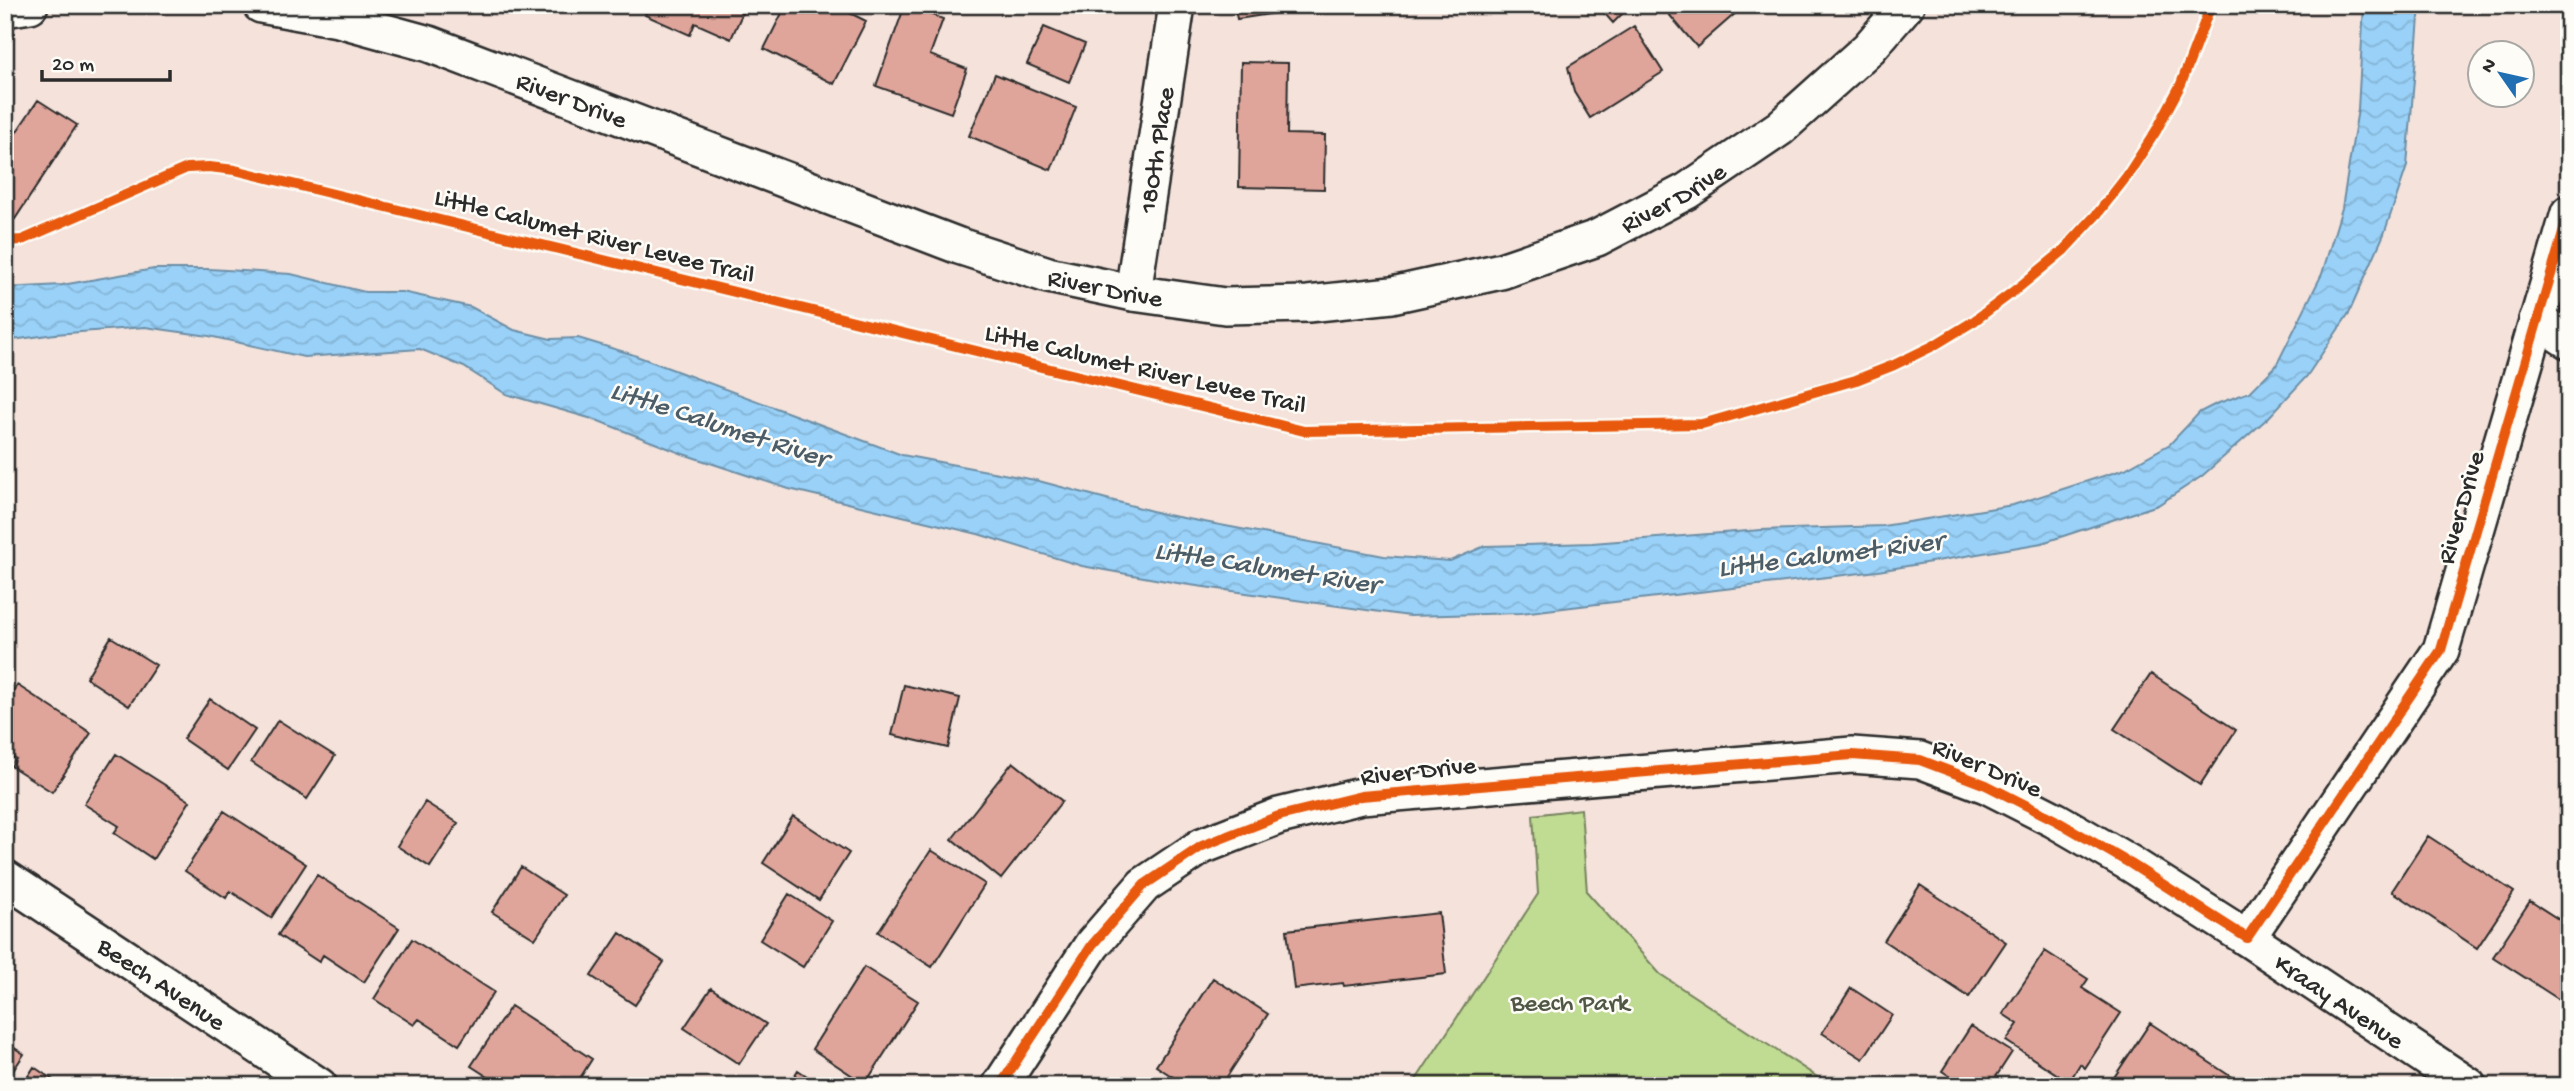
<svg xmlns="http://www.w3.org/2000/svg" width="2574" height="1091" font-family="'Gochi Hand',sans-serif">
  <defs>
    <pattern id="water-waves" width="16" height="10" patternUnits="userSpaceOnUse" patternTransform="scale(1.75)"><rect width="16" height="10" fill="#99d1f8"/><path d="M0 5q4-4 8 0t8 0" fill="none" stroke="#84b4d5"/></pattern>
  </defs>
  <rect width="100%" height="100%" fill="#f4e2db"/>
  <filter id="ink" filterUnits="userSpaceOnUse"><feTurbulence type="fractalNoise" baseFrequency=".0143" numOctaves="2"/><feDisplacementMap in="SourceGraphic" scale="14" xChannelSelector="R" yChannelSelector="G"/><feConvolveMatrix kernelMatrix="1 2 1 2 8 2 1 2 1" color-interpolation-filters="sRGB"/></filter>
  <g filter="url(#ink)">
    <!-- green -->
    <path fill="#c0db92" stroke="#76835e" stroke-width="2" d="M1581 809 1587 892 1660 974 1831 1086H1412L1538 894 1533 815Z"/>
    <!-- water -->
    <path fill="url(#water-waves)" stroke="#6d8fa6" stroke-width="2" d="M2364 5H2420L2407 166 2384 234 2349 313 2307 376 2269 417 2202 476 2158 505 2042 543 1878 571 1521 613 1409 616 1183 584 1082 566 978 534 789 489 683 454 596 420 506 394 464 367 420 349 304 357 209 336 145 327 55 334 5 341V288L62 285 154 269H209L291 274 365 292H402L471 307 514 330 551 339 578 338 631 354 902 455 1035 480 1167 515 1384 556 1450 561 1485 546 1592 543 1761 530 1883 526 2013 505 2125 469 2170 444 2200 412 2216 404 2250 392 2276 366 2322 274 2342 208 2358 109Z"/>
    <!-- building -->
    <path fill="#dfa59b" stroke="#2b2b2b" stroke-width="2" d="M649 5H746L731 39 695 23 690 35 645 15Z
      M786 5H834L866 21 834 84 764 49Z
      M905 5 943 19 930 55 967 69 951 113 876 86Z
      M1234 5H1283L1284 12 1237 19Z
      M1597 5H1631L1613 23Z
      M1661 5H1745L1697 47Z
      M1634 26 1663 72 1590 118 1574 92 1568 67Z
      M1044 27 1085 44 1069 82 1027 64Z
      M1241 62 1288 63 1287 134 1325 135 1324 189 1239 187Z
      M995 74 1076 107 1051 170 969 136Z
      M38 100 77 125 15 219 5 212V149Z
      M2569 600V615L2562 610Z
      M111 637 156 665 129 706 86 678Z
      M2151 674 2236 730 2200 785 2114 729Z
      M17 685 91 733 52 792 11 766 16 759 5 753V704Z
      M904 685 960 698 948 748 892 735Z
      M210 699 255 730 228 770 183 739Z
      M278 720 335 756 307 799 251 762Z
      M116 754 190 801 153 859 114 833 119 826 84 804Z
      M1013 762 1062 801 1001 879 952 839Z
      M425 802 458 823 430 867 397 846Z
      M224 811 306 864 271 918 230 891 226 898 185 871Z
      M793 816 849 853 819 900 763 863Z
      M2428 836 2514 892 2477 948 2392 891Z
      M931 850 985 884 932 967 878 932Z
      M521 867 564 895 535 939 492 912Z
      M317 875 399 928 364 982 323 955 319 962 278 935Z
      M1920 885 2006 942 1969 997 1884 941Z
      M789 894 832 921 803 967 760 940Z
      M2530 901 2569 926V1006L2493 957Z
      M1439 913 1446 974 1344 986 1343 983 1294 989 1287 930Z
      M620 933 664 962 635 1005 591 976Z
      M412 939 494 992 459 1045 419 1019 414 1025 374 999Z
      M2045 951 2088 979 2082 988 2121 1013 2085 1068 2080 1064 2069 1082 2006 1041 2018 1024 2003 1014Z
      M864 967 918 1001 865 1084 812 1049Z
      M1213 978 1268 1014 1221 1086H1187L1156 1066Z
      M711 988 766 1024 739 1064 684 1028Z
      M1851 988 1892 1015 1863 1059 1822 1033Z
      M511 1006 592 1059 575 1086H502L471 1066Z
      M2150 1023 2236 1080 2232 1086H2124L2113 1079Z
      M1971 1026 2012 1052 1990 1086H1965L1942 1071Z
      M5 1042 24 1054 5 1083Z
      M34 1067 62 1086H22Z
      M798 1070 822 1086H788Z"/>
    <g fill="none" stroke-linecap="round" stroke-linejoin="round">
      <defs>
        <g id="minor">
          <path id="s1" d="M261 5 338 19 429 44 959 246 1048 275 1133 293 1225 306 1308 304 1392 295 1501 271 1597 238 1687 191 1780 128 1869 48 1906 5"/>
          <path d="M5 9 30 5"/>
          <path id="s2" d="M1133 293 1177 5"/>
          <path d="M2537 320 2569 341"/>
          <path id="s3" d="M5 878 319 1086"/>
          <path id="s4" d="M2247 938 2469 1086"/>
          <path d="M1000 1086 1092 945 1144 885 1202 846 1279 816 1361 796 1852 755 1920 760 1986 785 2055 820 2131 864 2247 938 2441 650 2569 213"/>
        </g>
      </defs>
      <!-- minor casing -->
      <use href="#minor" stroke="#2b2b2b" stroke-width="40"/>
      <!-- minor -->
      <use href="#minor" stroke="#fdfcf7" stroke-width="35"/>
      <defs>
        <path id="cycleway" d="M5 241 22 240 187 168 209 167 235 170 1304 431 1702 424 1856 380 1894 365 1933 346 1974 321 2018 288 2063 251 2098 213 2127 176 2156 131 2181 84 2211 5
          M1000 1086 1092 945 1144 885 1202 846 1279 816 1361 796 1852 755 1920 760 1986 785 2055 820 2131 864 2247 938 2441 650 2569 213"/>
      </defs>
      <!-- cycleway casing -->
      <use href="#cycleway" stroke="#fdfcf7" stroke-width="15"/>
      <!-- cycleway -->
      <use href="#cycleway" stroke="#e8590c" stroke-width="10"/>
    </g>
  </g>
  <g text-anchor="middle" stroke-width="5" stroke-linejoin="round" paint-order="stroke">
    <!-- street labels -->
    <g font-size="26" fill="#2b2b2b" stroke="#fdfcf7">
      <text dy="9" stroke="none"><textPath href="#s1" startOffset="326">River Drive</textPath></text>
      <text dy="9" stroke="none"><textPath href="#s2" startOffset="145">180th Place</textPath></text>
      <text dy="9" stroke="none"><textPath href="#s1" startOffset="1480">River Drive</textPath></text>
      <text transform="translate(595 234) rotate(14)" y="9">Little Calumet River Levee Trail</text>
      <text dy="9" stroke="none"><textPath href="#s1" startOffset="892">River Drive</textPath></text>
      <text transform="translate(1146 367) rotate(13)" y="9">Little Calumet River Levee Trail</text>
      <text transform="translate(2459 507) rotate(-74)" y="9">River Drive</text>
      <text transform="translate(1988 766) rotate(23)" y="9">River Drive</text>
      <text transform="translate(1418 769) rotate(-6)" y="9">River Drive</text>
      <text dy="9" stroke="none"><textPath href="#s3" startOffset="189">Beech Avenue</textPath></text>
      <text dy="9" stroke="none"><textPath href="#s4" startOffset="112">Kraay Avenue</textPath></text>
    </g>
    <!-- park labels -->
    <g font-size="26" fill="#505745" stroke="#fdfcf7">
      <text x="1570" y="1010">Beech Park</text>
    </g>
    <!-- water labels -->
    <g font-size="28" font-style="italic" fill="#4c5d68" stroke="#fdfcf7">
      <text transform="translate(720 422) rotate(18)" y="10">Little Calumet River</text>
      <text transform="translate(1830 552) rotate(-7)" y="10">Little Calumet River</text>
      <text transform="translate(1267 565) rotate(9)" y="10">Little Calumet River</text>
    </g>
  </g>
  <!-- margin -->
  <rect width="2574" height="1091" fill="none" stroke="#fdfcf7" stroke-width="28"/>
  <rect x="14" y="14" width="2546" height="1063" fill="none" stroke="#2b2b2b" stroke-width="2.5" filter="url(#ink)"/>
  <!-- north arrow -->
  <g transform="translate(2501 74) rotate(304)"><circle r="33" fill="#fdfcf7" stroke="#a9a8a5" stroke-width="2"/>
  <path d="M0-5L12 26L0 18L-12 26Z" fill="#1f6fb2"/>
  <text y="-10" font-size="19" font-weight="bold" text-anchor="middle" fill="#2b2b2b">N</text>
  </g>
  <!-- scale -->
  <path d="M42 70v10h128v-10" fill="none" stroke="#2b2b2b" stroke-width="3.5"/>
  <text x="52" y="70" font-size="21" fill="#2b2b2b" stroke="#fdfcf7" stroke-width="5" paint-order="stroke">20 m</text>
</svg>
